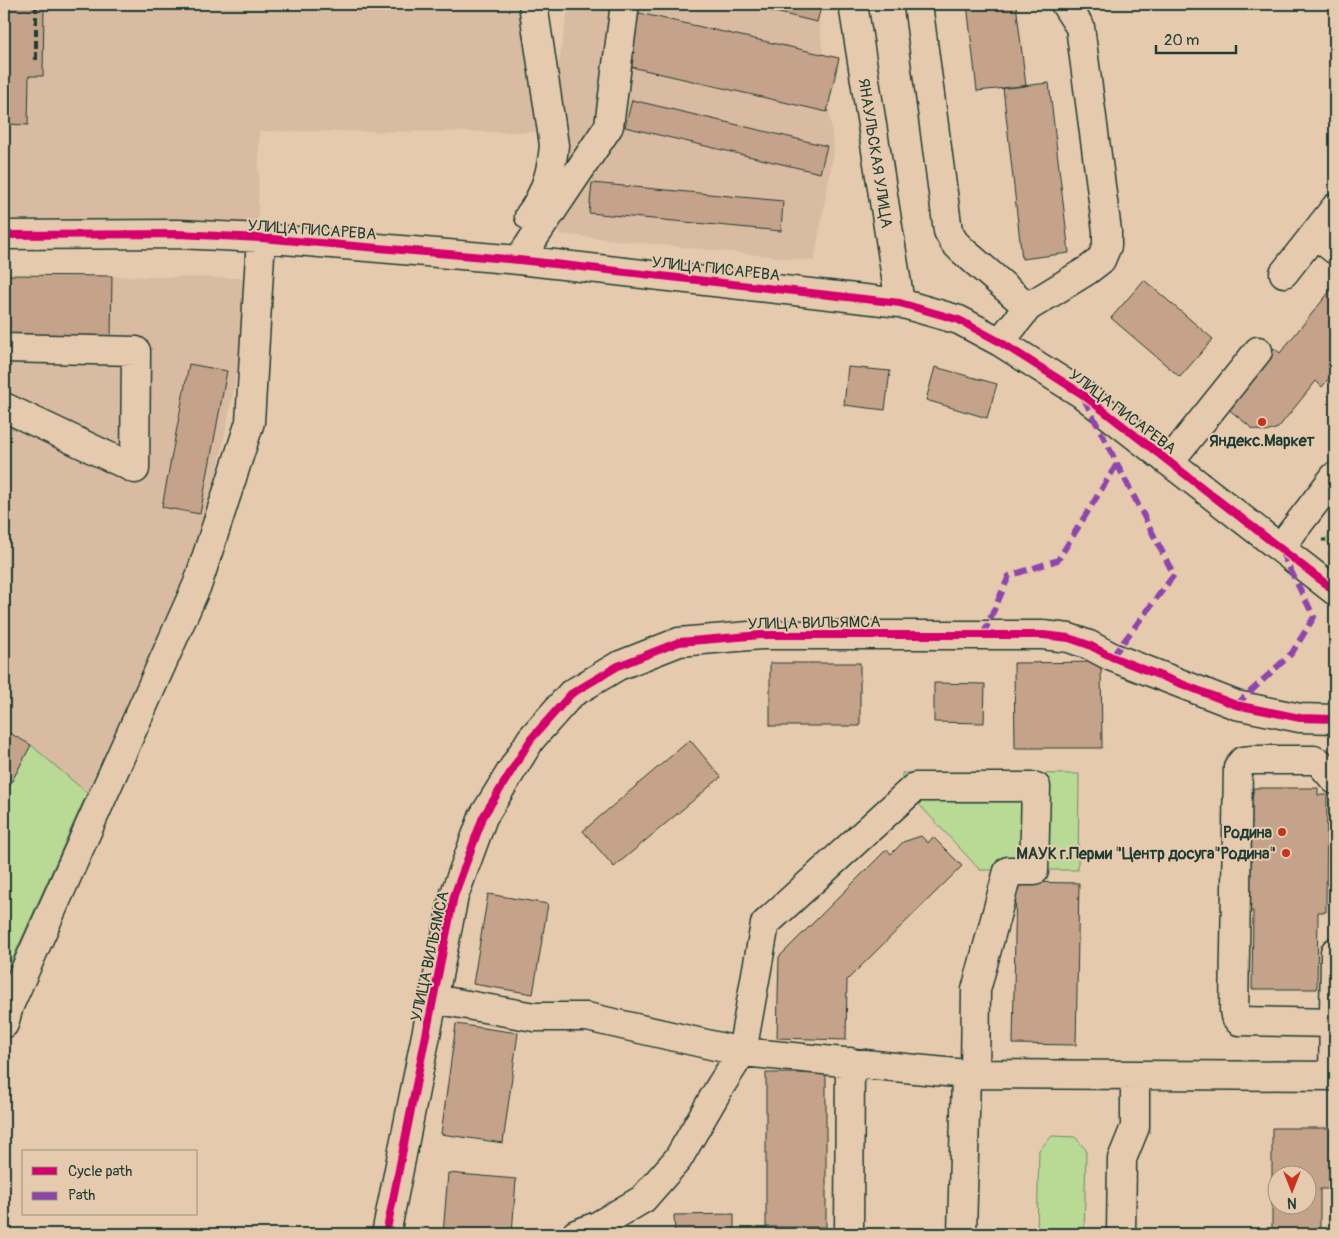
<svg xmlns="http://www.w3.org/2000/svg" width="1339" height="1238" font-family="Pangolin,sans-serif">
  <rect width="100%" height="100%" fill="#e6caad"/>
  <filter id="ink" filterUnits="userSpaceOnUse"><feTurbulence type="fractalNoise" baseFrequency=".02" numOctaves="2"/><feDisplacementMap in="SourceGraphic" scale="10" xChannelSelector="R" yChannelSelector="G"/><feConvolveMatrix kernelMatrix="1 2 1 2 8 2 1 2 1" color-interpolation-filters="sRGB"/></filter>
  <g filter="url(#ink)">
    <!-- built -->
    <path fill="#d8bba0" d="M4 4H520L539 132 259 131 258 222 4 219Z
      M569 4H817L834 151 814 261 559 234 556 79Z
      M4 275 242 278 256 276 207 524 4 980Z"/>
    <!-- green -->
    <path fill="#b9da94" stroke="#6c8c64" d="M1335 527V548L1325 540Z
      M31 745 87 793 9 967 4 959V796Z
      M902 773 1079 774 1078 870H980L902 786Z
      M1052 1136 1075 1137 1086 1150 1084 1234H1037L1039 1150Z"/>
    <!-- building -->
    <path fill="#c5a28a" stroke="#1f3d34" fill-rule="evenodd" d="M4 4H44L43 76H29L28 125 7 124V152H4Z
      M741 4H822L817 22Z
      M967 4H1016L1026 86 977 91Z
      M639 13 839 58 827 112 627 66Z
      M1049 83 1069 253 1022 259 1003 88Z
      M632 100 827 146 820 173 625 127Z
      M592 183 783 201 781 231 589 213Z
      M4 275 112 276 111 336 4 335Z
      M1144 280 1213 339 1180 377 1111 318Z
      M1335 285V371L1322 387 1316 381 1278 428 1266 432 1253 429 1227 408 1274 348 1280 353Z
      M189 364 227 371 200 514 162 507Z
      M848 367 890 371 885 410 844 405Z
      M935 367 997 384 987 418 926 400Z
      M1101 662 1102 748H1015L1014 663Z
      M770 663H860V726H770Z
      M934 683 985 684 984 723 934 722Z
      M4 730 31 745 4 796Z
      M690 740 721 777 614 867 583 831Z
      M1253 788H1318V795H1327L1326 912H1318L1317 989H1252L1253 911 1245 912 1246 794H1253Z
      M921 836 928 843 933 837 962 866 847 980 846 1040 777 1038 779 957 887 849 891 854 903 842Z
      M1016 882 1079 883 1076 1045 1013 1044Z
      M488 894 548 904 533 994 473 984Z
      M456 1024 518 1033 503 1143 441 1134Z
      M766 1073H826V1227H766Z
      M1272 1128H1335V1189H1320V1234H1272ZM1276 1176H1306V1206H1276Z
      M448 1173 516 1179 512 1234H443Z
      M734 1214V1234H675L674 1215Z"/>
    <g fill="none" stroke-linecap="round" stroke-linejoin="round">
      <defs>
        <path id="minor" d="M853 4 900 303
          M918 4 948 231 954 242 962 250 1028 307
          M529 216C545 195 552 171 554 145L533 4
          M1315 234 1335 250
          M4 235 178 234 261 238 519 260 900 303 959 320 1000 342 1082 394 1335 591
          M519 260 609 126 625 4
          M1284 273 1335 208
          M1000 342 1028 307 1088 270 1101 260 1107 246V231L1080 27 1065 4
          M4 348 136 351 135 469 4 407
          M1169 462 1258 351
          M1280 548 1335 476
          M434 999 534 1017H587L742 1052 765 924 915 787H1036L1034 871H1008L976 990 975 1074
          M1334 1023 1239 1021 1235 1016 1234 1010 1238 767 1243 761 1253 760H1314L1320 763 1335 780
          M4 1024 9 1006 198 583 250 422 261 238
          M1333 1076 1335 952
          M386 1234 454 896 483 817 531 739 571 694 618 666 679 642 761 635H1043L1069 638 1089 645 1112 657 1236 705 1300 718 1335 719
          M576 1234 597 1226 643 1199 678 1159 721 1085 742 1052 966 1074 1335 1076
          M849 1234 850 1062
          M962 1234 966 1074
          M1121 1234 1122 1159 1135 1127V1075"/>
      </defs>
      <!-- minor casing -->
      <use href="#minor" stroke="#1f3d34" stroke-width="31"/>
      <!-- path -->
      <path stroke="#1f3d34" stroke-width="3" stroke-dasharray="4 4" stroke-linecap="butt" d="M1322 540H1335"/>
      <!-- minor -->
      <use href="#minor" stroke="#e6caad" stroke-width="28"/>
      <!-- rail -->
      <path stroke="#1f3d34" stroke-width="4" stroke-dasharray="8 4" stroke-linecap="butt" d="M36 4V62"/>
      <!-- quiet -->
      <path stroke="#8e44ad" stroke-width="6" stroke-dasharray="12 6" stroke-linecap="butt" d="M1084 399 1174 575 1112 657
        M983 635 1009 576 1058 560 1117 464
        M1236 705 1292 653 1314 617 1282 553"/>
      <defs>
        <path id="cycleway" d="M4 235 178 234 261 238 519 260 900 303 959 320 1000 342 1082 394 1335 591
          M386 1234 454 896 483 817 531 739 571 694 618 666 679 642 761 635H1043L1069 638 1089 645 1112 657 1236 705 1300 718 1335 719"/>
      </defs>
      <!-- cycleway casing -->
      <use href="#cycleway" stroke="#e6caad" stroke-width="11"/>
      <!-- cycleway -->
      <use href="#cycleway" stroke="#d6006c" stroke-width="8"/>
    </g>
  </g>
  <!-- markers -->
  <g fill="#c8321e" stroke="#e6caad" stroke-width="2">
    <circle cx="1262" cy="422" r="5"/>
    <circle cx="1282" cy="832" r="5"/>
    <circle cx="1286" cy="853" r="5"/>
  </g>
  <g text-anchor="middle" stroke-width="4" stroke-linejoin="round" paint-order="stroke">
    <!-- street labels -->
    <g font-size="16" fill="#1f3d34" stroke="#e6caad">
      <text transform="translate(876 153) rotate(81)" y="6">ЯНАУЛЬСКАЯ УЛИЦА</text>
      <text transform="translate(312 229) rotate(4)" y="6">УЛИЦА ПИСАРЕВА</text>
      <text transform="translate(716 268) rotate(6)" y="6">УЛИЦА ПИСАРЕВА</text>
      <text transform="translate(1123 411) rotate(37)" y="6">УЛИЦА ПИСАРЕВА</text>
      <text transform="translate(814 622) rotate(-1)" y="6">УЛИЦА ВИЛЬЯМСА</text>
      <text transform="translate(429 956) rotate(-78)" y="6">УЛИЦА ВИЛЬЯМСА</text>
    </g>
    <!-- poi labels -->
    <g font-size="16" font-weight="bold" fill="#1f3d34" stroke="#e6caad" text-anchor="end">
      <text x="1262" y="446" text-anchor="middle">Яндекс.Маркет</text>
      <text x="1272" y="838">Родина</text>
      <text x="1276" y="859">МАУК г.Перми "Центр досуга"Родина"</text>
    </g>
  </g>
  <!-- margin -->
  <rect width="1339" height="1238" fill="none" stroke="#e6caad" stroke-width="20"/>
  <rect x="10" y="10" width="1319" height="1218" fill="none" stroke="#1f3d34" stroke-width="2" filter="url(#ink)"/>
  <!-- legend -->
  <rect x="22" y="1150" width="175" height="65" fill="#e6caad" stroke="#96927d"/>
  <rect x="32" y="1167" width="25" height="8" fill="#d6006c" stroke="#96927d"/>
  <text x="68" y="1176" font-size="15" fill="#1f3d34">Cycle path</text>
  <rect x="32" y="1192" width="25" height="8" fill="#8e44ad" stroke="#96927d"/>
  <text x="68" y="1200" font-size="15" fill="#1f3d34">Path</text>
  <!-- north arrow -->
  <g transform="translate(1292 1190) rotate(180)"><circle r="24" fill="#e6caad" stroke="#96927d"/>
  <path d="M0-4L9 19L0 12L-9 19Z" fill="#c8321e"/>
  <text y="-8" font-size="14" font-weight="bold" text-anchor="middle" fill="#1f3d34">N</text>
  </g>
  <!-- scale -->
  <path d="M1156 45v8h80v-8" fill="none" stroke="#1f3d34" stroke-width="2.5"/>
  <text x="1164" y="45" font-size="15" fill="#1f3d34" stroke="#e6caad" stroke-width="4" paint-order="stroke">20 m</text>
</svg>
